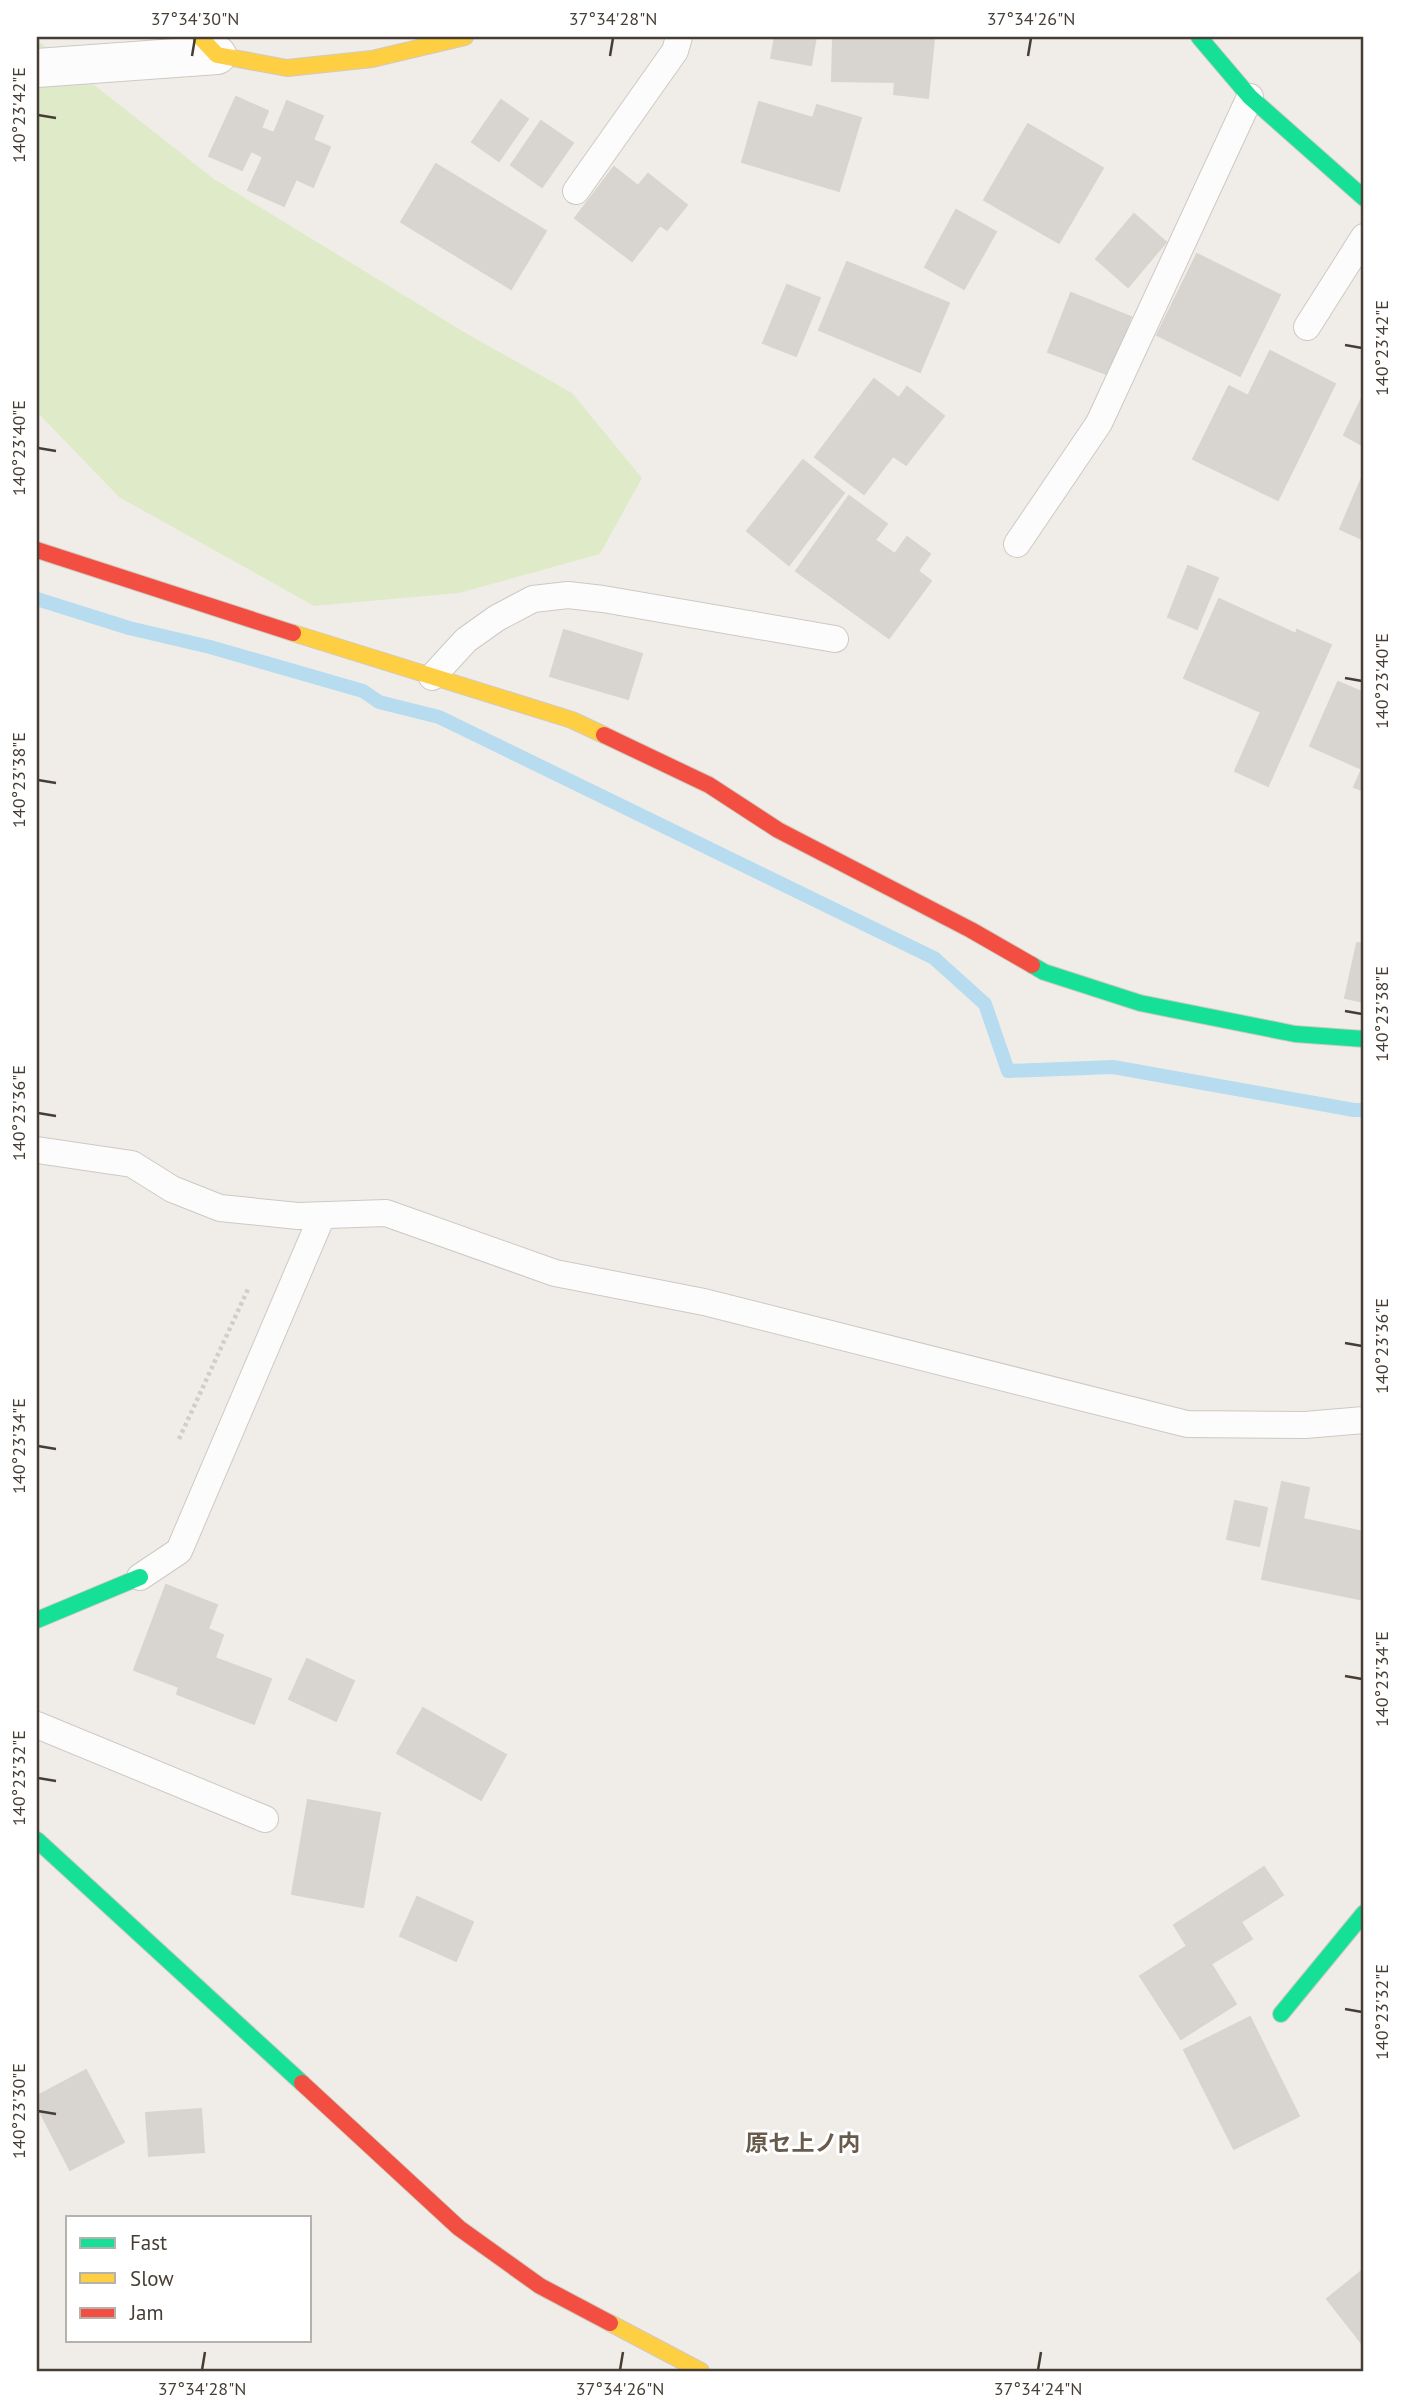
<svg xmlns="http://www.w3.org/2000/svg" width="1401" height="2408" font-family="'PT Sans','Noto Sans JP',sans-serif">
  <rect width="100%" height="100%" fill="#f0ede8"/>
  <!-- green -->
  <path fill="#dfebc8" d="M37 40 214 179 464 332 572 393 642 478 600 554 459 593 314 606 119 497 37 412Z"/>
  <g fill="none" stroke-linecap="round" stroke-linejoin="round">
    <!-- stream -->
    <path stroke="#b7dcef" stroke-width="14" d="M37 599 129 628 210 647 363 691 379 702 439 717 934 958 985 1004 1008 1071 1113 1067 1354 1110H1364"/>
  </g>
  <!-- building -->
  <path fill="#d8d4cf" stroke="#d8d4ce" stroke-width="2" d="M775 37H816L811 65 771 58Z
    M833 37H907L934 39 928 98 894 94 895 82 832 81Z
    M236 97 268 111 261 128 274 133 287 101 323 116 313 140 330 147 313 187 296 179 284 206 248 190 263 157 251 151 242 170 209 156Z
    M501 100 528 119 499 161 472 142Z
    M759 102 813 118 817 105 861 118 839 191 742 162Z
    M541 121 573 143 542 187 511 165Z
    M1028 124 1103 168 1059 243 984 200Z
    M436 164 546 231 511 289 401 222Z
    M614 167 638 186 648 174 687 205 667 230 660 225 632 261 575 218Z
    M956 210 996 232 964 289 925 267Z
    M1134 214 1166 242 1128 287 1096 259Z
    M1197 254 1280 295 1240 376 1157 335Z
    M847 262 949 303 920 372 819 330Z
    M787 285 820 298 796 356 763 343Z
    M1071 293 1131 317 1109 375 1048 352Z
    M1270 351 1335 384 1278 500 1193 459 1229 386 1248 396Z
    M874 379 899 398 907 387 944 416 906 465 893 456 864 494 815 457Z
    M1364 394V446L1344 435Z
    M803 460 844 493 789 565 747 531Z
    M1364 473V540L1340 529Z
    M849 496 887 524 875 540 895 554 907 537 930 554 918 571 931 581 889 638 796 571Z
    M1188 566 1218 578 1197 629 1168 617Z
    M1219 599 1296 634 1297 630 1331 645 1268 786 1235 771 1261 712 1184 678Z
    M564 630 642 654 628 699 550 676Z
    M1338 682 1364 693V791L1354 787 1362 769 1310 746Z
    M1357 943 1364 944V1002L1345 998Z
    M1282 1482 1309 1488 1303 1519 1364 1532V1600L1262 1579Z
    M1235 1501 1267 1508 1259 1546 1227 1539Z
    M166 1585 217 1605 208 1629 223 1635 215 1658 271 1679 254 1724 177 1694 179 1687 134 1670Z
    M307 1659 354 1681 336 1721 289 1699Z
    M423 1708 506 1755 481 1800 397 1753Z
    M308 1800 380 1813 363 1907 292 1894Z
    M1264 1867 1283 1895 1241 1922 1252 1939 1211 1964 1236 2004 1181 2039 1140 1976 1187 1946 1174 1925Z
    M417 1897 473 1922 456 1961 400 1936Z
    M1250 2017 1299 2116 1234 2149 1184 2050Z
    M86 2070 124 2142 70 2170 37 2106V2096Z
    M201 2109 204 2152 149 2156 146 2113Z
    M1364 2269V2346L1327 2299Z"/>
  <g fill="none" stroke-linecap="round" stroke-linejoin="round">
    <defs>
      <path id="lane" d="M576 191 675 51 679 37
        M1307 327 1364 237
        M1017 544 1099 423 1250 97
        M432 677 466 640 497 618 533 599 568 595 603 599 835 639
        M37 1150 132 1164 172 1189 220 1208 298 1216 386 1213 555 1273 704 1302 1187 1424 1305 1425 1364 1420
        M140 1577 179 1551 322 1216
        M37 1725 265 1819"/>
      <path id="street" d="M37 68 217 55"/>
      <path id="fast" d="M1199 37 1250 97 1364 198
        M1032 965 1044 972 1140 1003 1295 1034 1364 1039
        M37 1620 140 1577
        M37 1840 302 2083
        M1281 2014 1364 1913"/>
      <path id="slow" d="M200 37 217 55 287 68 372 59 465 37
        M293 633 572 720 604 735
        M610 2323 701 2371"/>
      <path id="jam" d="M37 550 293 633
        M604 735 709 785 778 830 971 930 1032 965
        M302 2083 459 2228 540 2286 610 2323"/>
    </defs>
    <!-- lane casing -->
    <use href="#lane" stroke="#cdc9c4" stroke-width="28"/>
    <!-- street casing -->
    <use href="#street" stroke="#cdc9c4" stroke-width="40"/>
    <!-- fast casing -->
    <use href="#fast" stroke="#d0cabf" stroke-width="18"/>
    <!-- slow casing -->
    <use href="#slow" stroke="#d0cabf" stroke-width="18"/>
    <!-- jam casing -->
    <use href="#jam" stroke="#d0cabf" stroke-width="18"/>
    <!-- path -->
    <path stroke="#d1cdca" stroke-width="4.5" stroke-dasharray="3.5 3.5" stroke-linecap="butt" d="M179 1439 249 1287"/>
    <!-- lane -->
    <use href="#lane" stroke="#fdfcfc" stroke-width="26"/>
    <!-- street -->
    <use href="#street" stroke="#fdfcfc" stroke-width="38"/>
    <!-- fast -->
    <use href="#fast" stroke="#16e098" stroke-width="16"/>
    <!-- slow -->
    <use href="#slow" stroke="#ffcf43" stroke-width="16"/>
    <!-- jam -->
    <use href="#jam" stroke="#f24e42" stroke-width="16"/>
  </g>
  <!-- ticks -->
  <path fill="none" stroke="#463e35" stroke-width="2.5" d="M192 56 195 38M610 56 613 38M1028 56 1031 38M38 115 56 118M1345 345 1362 348M38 448 56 451M1345 678 1362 681M38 780 56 783M1345 1011 1362 1014M38 1113 56 1116M1345 1343 1362 1346M38 1446 56 1449M1345 1676 1362 1679M38 1778 56 1781M1345 2009 1362 2012M38 2111 56 2114M202 2370 205 2352M620 2370 623 2352M1038 2370 1041 2352"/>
  <g text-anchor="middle" stroke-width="6" stroke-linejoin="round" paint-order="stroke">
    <!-- quarter labels -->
    <g font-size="23" font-weight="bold" fill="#695b4c" stroke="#fff">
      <text x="803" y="2151">原セ上ノ内</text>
    </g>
  </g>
  <!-- border -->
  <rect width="1401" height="2408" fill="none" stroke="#ffffff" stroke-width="77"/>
  <!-- legend -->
  <rect x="66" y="2216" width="245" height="126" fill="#ffffff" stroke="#b5b2ae" stroke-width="2"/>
  <rect x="80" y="2238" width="35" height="10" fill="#16e098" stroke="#b5b2ae" stroke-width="2"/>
  <text x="130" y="2250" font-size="21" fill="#463e35">Fast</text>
  <rect x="80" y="2273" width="35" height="10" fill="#ffcf43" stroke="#b5b2ae" stroke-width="2"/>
  <text x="130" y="2286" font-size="21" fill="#463e35">Slow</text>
  <rect x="80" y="2308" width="35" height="10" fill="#f24e42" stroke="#b5b2ae" stroke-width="2"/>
  <text x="130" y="2320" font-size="21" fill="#463e35">Jam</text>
  <rect x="38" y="38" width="1324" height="2332" fill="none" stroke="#463e35" stroke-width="2.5"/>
  <g font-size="18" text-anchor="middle" fill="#463e35">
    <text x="195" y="25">37°34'30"N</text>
    <text x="613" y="25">37°34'28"N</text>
    <text x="1031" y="25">37°34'26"N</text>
    <text transform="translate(19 115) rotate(-90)" y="6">140°23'42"E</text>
    <text transform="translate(1382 348) rotate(-90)" y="6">140°23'42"E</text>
    <text transform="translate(19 448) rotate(-90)" y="6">140°23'40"E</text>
    <text transform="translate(1382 681) rotate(-90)" y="6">140°23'40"E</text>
    <text transform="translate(19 780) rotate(-90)" y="6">140°23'38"E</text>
    <text transform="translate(1382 1014) rotate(-90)" y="6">140°23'38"E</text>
    <text transform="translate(19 1113) rotate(-90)" y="6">140°23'36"E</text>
    <text transform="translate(1382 1346) rotate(-90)" y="6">140°23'36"E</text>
    <text transform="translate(19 1446) rotate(-90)" y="6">140°23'34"E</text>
    <text transform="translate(1382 1679) rotate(-90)" y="6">140°23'34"E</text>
    <text transform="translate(19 1778) rotate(-90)" y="6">140°23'32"E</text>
    <text transform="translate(1382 2012) rotate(-90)" y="6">140°23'32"E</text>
    <text transform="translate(19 2111) rotate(-90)" y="6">140°23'30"E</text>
    <text x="202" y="2395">37°34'28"N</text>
    <text x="620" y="2395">37°34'26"N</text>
    <text x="1038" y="2395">37°34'24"N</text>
  </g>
</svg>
